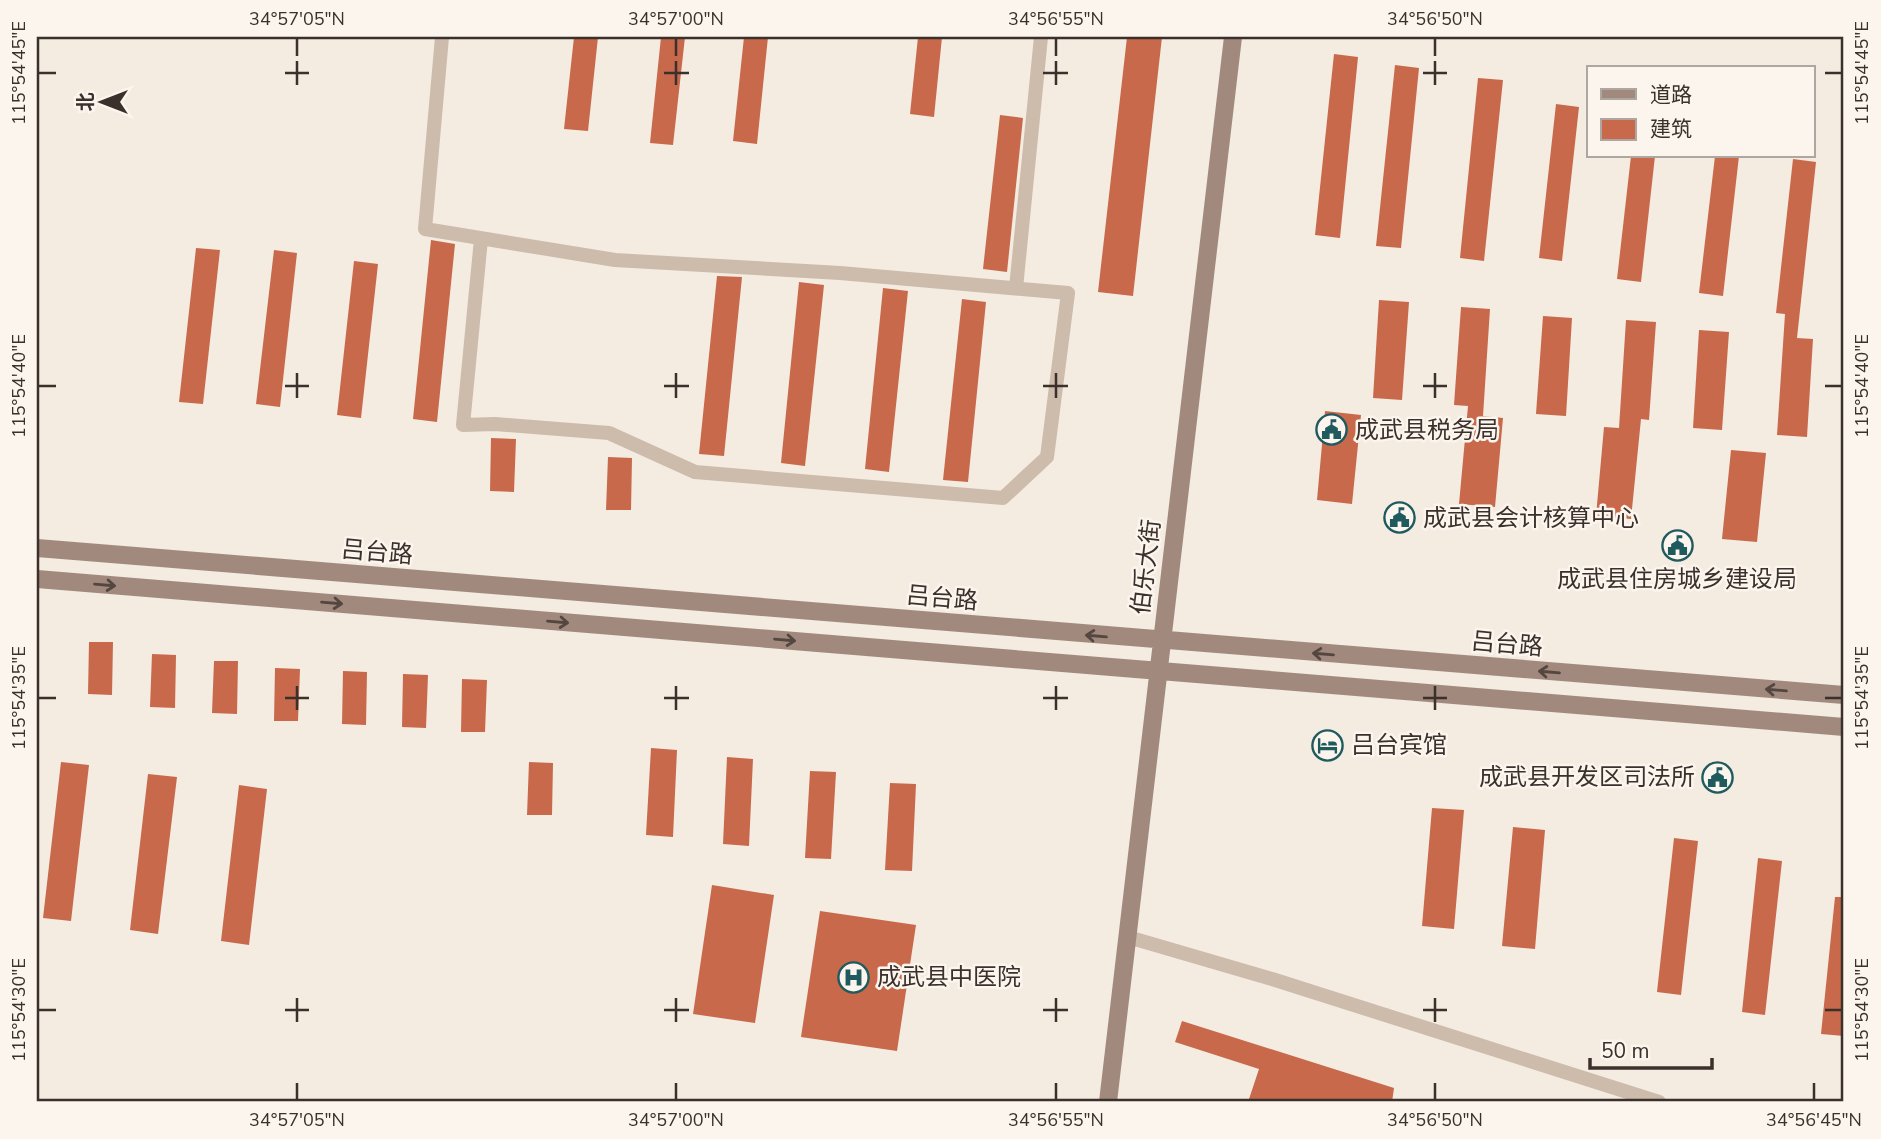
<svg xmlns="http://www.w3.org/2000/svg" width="1881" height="1139" font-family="'Nunito Sans','Noto Sans SC',sans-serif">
  <rect width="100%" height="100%" fill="#f4ebe1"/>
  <!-- building -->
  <path fill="#c8694b" d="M574 37H598L588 131 564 129Z
    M661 37H685L673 145 650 143Z
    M744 37H768L757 144 733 141Z
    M918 37H942L934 117 910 114Z
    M1127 37H1162L1133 296 1098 292Z
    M1334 54 1358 57 1340 238 1315 235Z
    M1395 65 1419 68 1401 248 1376 246Z
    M1478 78 1503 80 1484 261 1460 258Z
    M1556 104 1579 107 1562 261 1539 258Z
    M1000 115 1023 118 1007 272 983 269Z
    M1631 156H1655L1641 282 1617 279Z
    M1715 156H1739L1723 296 1699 293Z
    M1793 159 1816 162 1797 338 1813 339 1807 437 1777 435 1785 314 1776 313Z
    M431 240 455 244 437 422 413 419Z
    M196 248 220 250 203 404 179 402Z
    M274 250 297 253 280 407 256 404Z
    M354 261 378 264 361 418 337 415Z
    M717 276 742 277 724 456 699 454Z
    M799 282 824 285 805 466 781 463Z
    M883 288 908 291 889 472 865 469Z
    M962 299 986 302 968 482 943 480Z
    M1379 300 1409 302 1402 400 1373 398Z
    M1461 307 1490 309 1483 416 1503 418 1495 507 1459 504 1468 406 1454 405Z
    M1543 316 1572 318 1566 416 1536 414Z
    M1626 320 1656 322 1649 420 1641 419 1631 519 1596 516 1604 427 1619 428Z
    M1699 330 1729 332 1722 430 1693 428Z
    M1325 411 1361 415 1352 504 1317 500Z
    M491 438 516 439 514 492 490 491Z
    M1731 450 1766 453 1757 542 1722 539Z
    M608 457 632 458 631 510H606Z
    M89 642H113L112 695 88 694Z
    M152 654 176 655 175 708 150 707Z
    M214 661H238L237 714 212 713Z
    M275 668 300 669 298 721H274Z
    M343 671 367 672 366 725 342 724Z
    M403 674 428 675 426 728 402 727Z
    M462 679 487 680 485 732H461Z
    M651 748 677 750 673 837 646 835Z
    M727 757 753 759 749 846 723 844Z
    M61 762 89 765 71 921 43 918Z
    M529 762 553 763 552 815H527Z
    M810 771 836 772 831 859 805 858Z
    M148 774 177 777 158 934 130 930Z
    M890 783 916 784 912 871 885 870Z
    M239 785 267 789 249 945 221 941Z
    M1432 808 1464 810 1454 929 1422 926Z
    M1513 827 1545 830 1535 949 1502 946Z
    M1674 838 1698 841 1681 995 1657 992Z
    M1758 858 1782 861 1765 1015 1742 1012Z
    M712 885 774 895 755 1023 693 1014Z
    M1835 897H1844V1036L1821 1034Z
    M820 911 916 925 897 1051 801 1037Z
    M1182 1021 1394 1088 1392 1102H1248L1259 1069 1175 1042Z"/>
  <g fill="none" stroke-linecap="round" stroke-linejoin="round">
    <!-- minor -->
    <path stroke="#cdbbac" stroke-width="14" d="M442 37 425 229 615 260 840 273 1068 293 1047 457 1003 498 695 472 609 433 495 424 463 425 481 239
      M1016 288 1041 37
      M1128 937 1272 979 1659 1102"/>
    <!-- secondary -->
    <path stroke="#a18a7d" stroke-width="18" d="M37 548 1844 695
      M37 579 1844 727
      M1108 1102 1233 37"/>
  </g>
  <!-- one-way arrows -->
  <defs><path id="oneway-shaft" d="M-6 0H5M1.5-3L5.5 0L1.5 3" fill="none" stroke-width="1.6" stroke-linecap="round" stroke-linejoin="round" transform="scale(1.75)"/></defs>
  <g stroke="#544640">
    <use href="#oneway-shaft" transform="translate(105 585) rotate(5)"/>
    <use href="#oneway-shaft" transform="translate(332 603) rotate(5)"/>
    <use href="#oneway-shaft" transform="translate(558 622) rotate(5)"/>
    <use href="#oneway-shaft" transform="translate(1096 636) rotate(-175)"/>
    <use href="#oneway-shaft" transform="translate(785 640) rotate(5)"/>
    <use href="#oneway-shaft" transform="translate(1323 654) rotate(-175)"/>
    <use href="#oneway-shaft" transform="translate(1549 672) rotate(-175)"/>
    <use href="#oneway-shaft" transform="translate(1776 690) rotate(-175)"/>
  </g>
  <!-- ticks -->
  <path fill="none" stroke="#3b302b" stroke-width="2.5" d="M297 38V56M676 38V56M1056 38V56M1435 38V56M297 61V85M676 61V85M1056 61V85M1435 61V85M38 73H56M285 73H309M664 73H689M1043 73H1068M1423 73H1447M1825 73H1842M297 373V398M676 373V398M1056 373V398M1435 373V398M38 386H56M285 386H309M664 386H689M1043 386H1068M1423 386H1447M1825 386H1842M297 686V710M676 686V710M1056 686V710M1435 686V710M38 698H56M285 698H309M664 698H689M1043 698H1068M1423 698H1447M1825 698H1842M297 998V1022M676 998V1022M1056 998V1022M1435 998V1022M38 1010H56M285 1010H309M664 1010H689M1043 1010H1068M1423 1010H1447M1825 1010H1842M297 1083V1100M676 1083V1100M1056 1083V1100M1435 1083V1100M1814 1083V1100"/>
  <!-- icons -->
  <defs>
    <symbol id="civic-ring" viewBox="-11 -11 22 22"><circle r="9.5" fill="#fbf5ee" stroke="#1f5a5e" stroke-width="1.5"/><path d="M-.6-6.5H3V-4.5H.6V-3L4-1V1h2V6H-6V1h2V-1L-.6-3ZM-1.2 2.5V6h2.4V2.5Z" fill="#1f5a5e"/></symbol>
    <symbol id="hotel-ring" viewBox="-11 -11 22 22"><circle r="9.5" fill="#fbf5ee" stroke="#1f5a5e" stroke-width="1.5"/><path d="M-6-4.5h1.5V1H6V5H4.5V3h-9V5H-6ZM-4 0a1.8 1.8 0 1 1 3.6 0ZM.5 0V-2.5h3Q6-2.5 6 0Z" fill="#1f5a5e"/></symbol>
    <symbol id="hospital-ring" viewBox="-11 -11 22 22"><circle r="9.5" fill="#fbf5ee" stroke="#1f5a5e" stroke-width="1.5"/><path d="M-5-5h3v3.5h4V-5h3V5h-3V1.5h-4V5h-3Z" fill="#1f5a5e"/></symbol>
  </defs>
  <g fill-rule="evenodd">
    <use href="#civic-ring" x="1314" y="412" width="35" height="35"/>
    <use href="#civic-ring" x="1382" y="500" width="35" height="35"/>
    <use href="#civic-ring" x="1660" y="528" width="35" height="35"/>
    <use href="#hotel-ring" x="1310" y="728" width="35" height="35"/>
    <use href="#civic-ring" x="1700" y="760" width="35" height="35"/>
    <use href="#hospital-ring" x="836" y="960" width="35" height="35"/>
  </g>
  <g text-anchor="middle" stroke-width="5" stroke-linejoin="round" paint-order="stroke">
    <!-- poi labels -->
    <g font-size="24" fill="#3b302b" stroke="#fbf5ee" text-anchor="start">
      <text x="1355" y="438">成武县税务局</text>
      <text x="1423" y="526">成武县会计核算中心</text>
      <text x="1677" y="587" text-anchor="middle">成武县住房城乡建设局</text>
      <text x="1351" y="753">吕台宾馆</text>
      <text x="1695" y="785" text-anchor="end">成武县开发区司法所</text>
      <text x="877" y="985">成武县中医院</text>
    </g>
    <!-- street labels -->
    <g font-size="24" fill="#3b302b" stroke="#fbf5ee">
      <text transform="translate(377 552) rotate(5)" y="8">吕台路</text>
      <text transform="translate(1146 567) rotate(-83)" y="8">伯乐大街</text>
      <text transform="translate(942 598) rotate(5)" y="8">吕台路</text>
      <text transform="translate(1507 644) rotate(5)" y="8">吕台路</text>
    </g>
  </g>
  <!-- border -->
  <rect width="1881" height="1139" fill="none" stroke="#fbf5ee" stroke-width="77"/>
  <!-- legend -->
  <rect x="1587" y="66" width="228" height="91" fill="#fbf5ee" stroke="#aea6a0" stroke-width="2"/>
  <rect x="1601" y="89" width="35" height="10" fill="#a18a7d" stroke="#aea6a0" stroke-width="2"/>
  <text x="1650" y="102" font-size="21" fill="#3b302b">道路</text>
  <rect x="1601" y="119" width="35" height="21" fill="#c8694b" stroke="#aea6a0" stroke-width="2"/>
  <text x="1650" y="136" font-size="21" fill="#3b302b">建筑</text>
  <!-- north arrow -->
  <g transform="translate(102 102) rotate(270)" stroke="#fbf5ee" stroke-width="5" paint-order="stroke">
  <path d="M0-5L12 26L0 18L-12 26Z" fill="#3b302b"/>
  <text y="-10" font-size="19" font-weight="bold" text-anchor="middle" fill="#3b302b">北</text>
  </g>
  <!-- scale -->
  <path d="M1590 1058v10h122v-10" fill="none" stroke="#3b302b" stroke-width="3.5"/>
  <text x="1601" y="1058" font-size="21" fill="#3b302b" stroke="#fbf5ee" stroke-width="5" paint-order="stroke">50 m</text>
  <rect x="38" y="38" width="1804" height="1062" fill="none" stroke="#3b302b" stroke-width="2.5"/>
  <g font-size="18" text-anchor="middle" fill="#3b302b">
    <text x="297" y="25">34°57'05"N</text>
    <text x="676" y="25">34°57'00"N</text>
    <text x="1056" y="25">34°56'55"N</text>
    <text x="1435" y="25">34°56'50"N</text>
    <text transform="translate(1862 73) rotate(-90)" y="6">115°54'45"E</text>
    <text transform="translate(19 73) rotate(-90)" y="6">115°54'45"E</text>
    <text transform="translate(1862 386) rotate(-90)" y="6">115°54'40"E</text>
    <text transform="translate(19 386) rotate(-90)" y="6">115°54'40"E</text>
    <text transform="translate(1862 698) rotate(-90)" y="6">115°54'35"E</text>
    <text transform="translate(19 698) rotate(-90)" y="6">115°54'35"E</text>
    <text transform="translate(1862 1010) rotate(-90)" y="6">115°54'30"E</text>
    <text transform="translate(19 1010) rotate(-90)" y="6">115°54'30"E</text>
    <text x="297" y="1126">34°57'05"N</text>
    <text x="676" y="1126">34°57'00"N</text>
    <text x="1056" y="1126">34°56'55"N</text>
    <text x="1435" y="1126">34°56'50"N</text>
    <text x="1814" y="1126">34°56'45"N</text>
  </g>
</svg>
